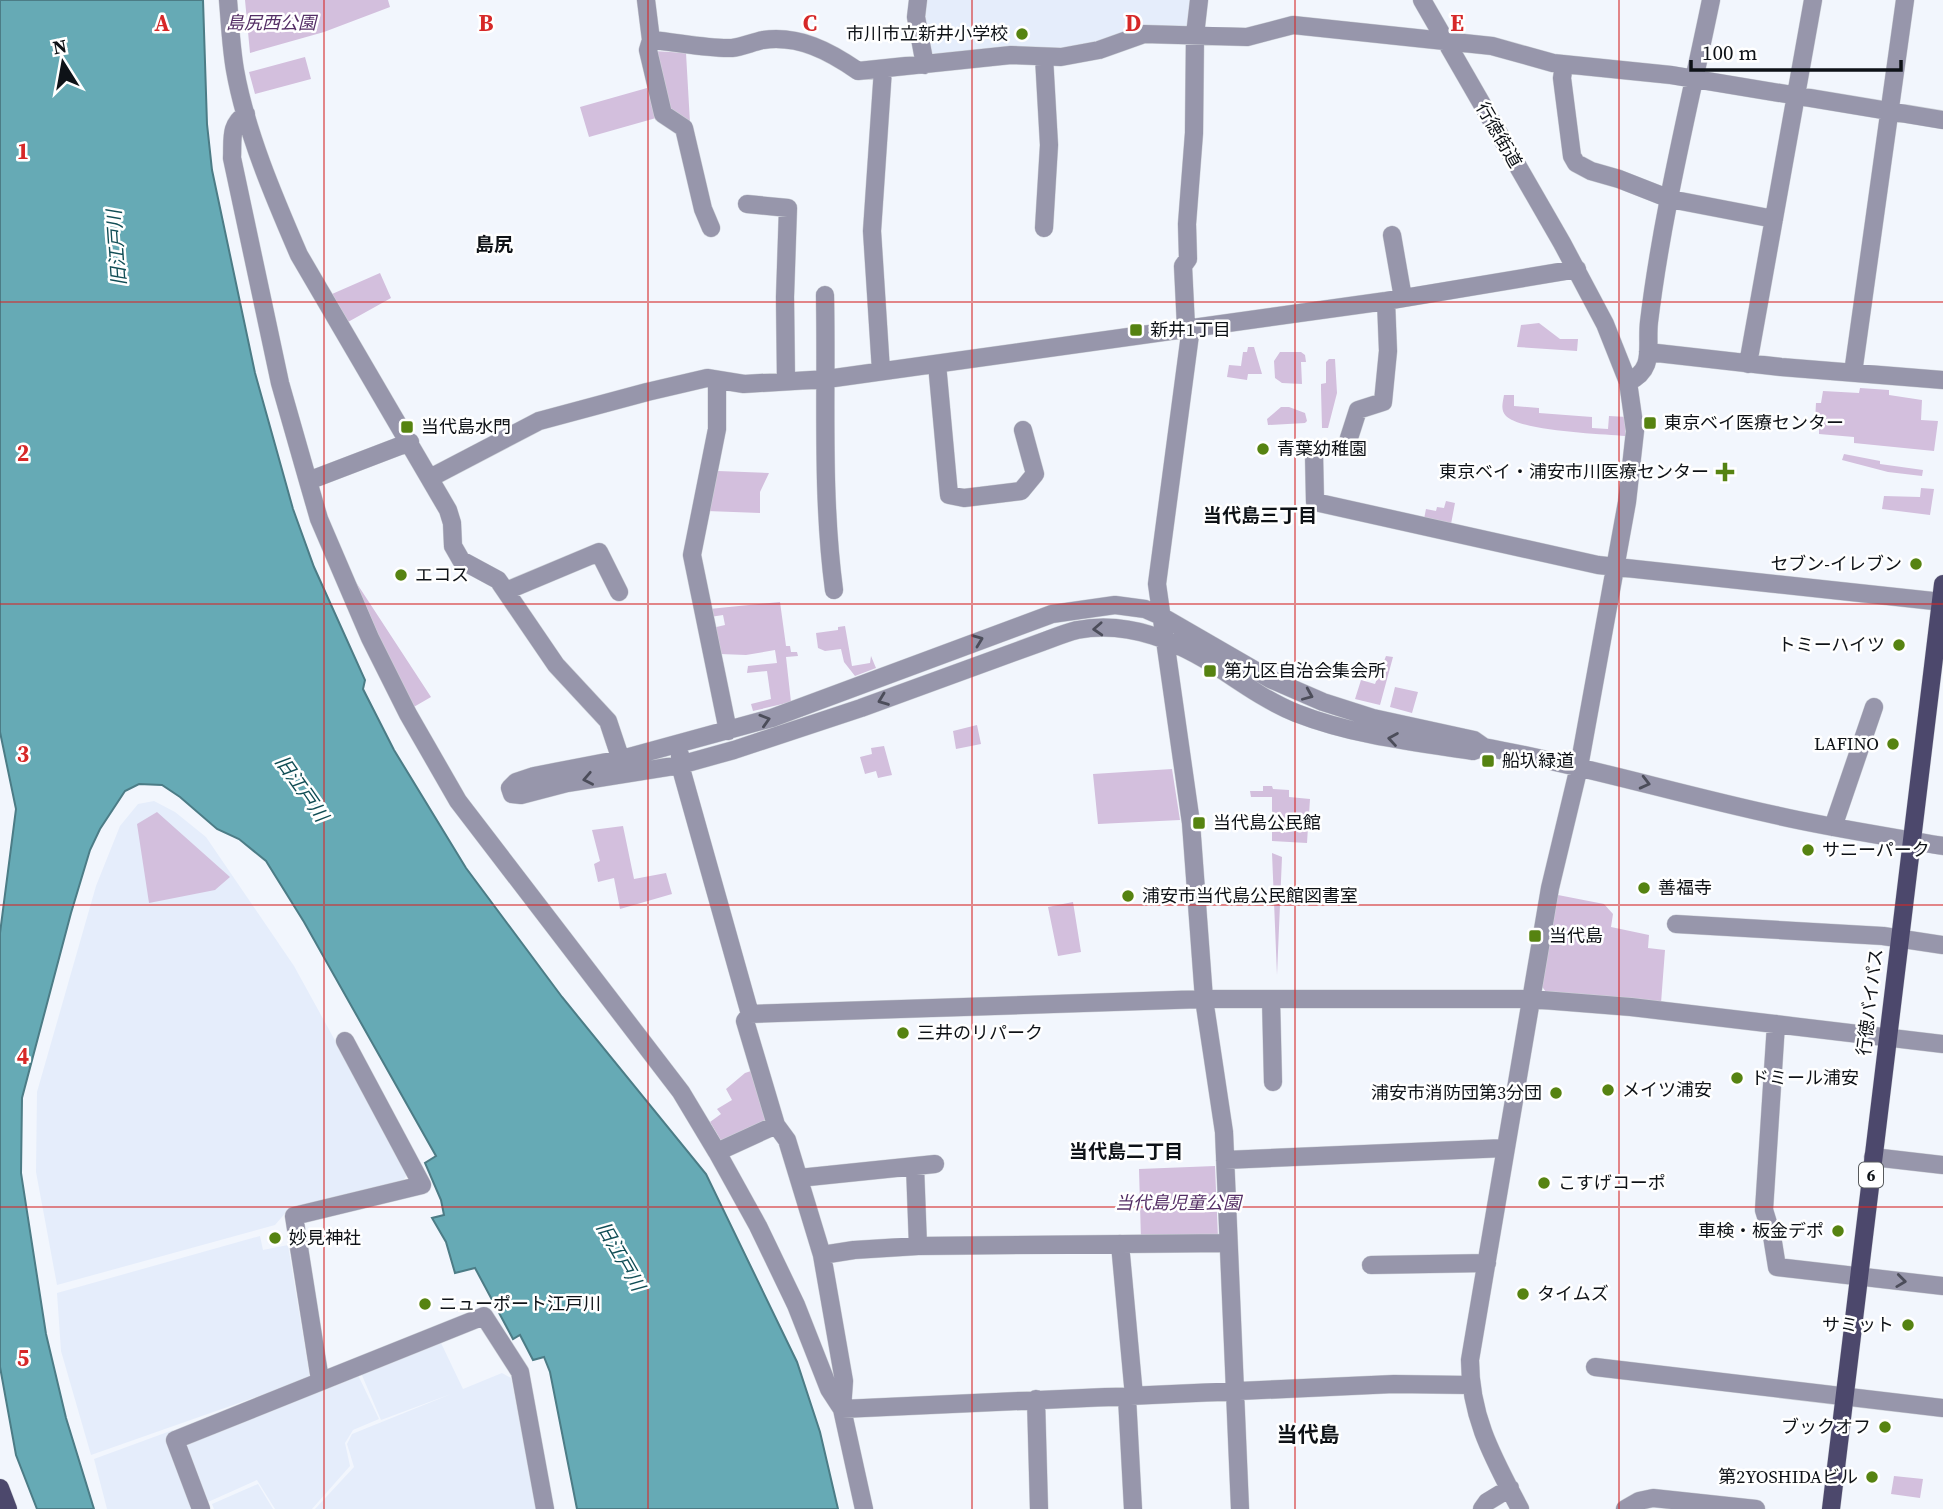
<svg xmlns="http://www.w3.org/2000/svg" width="1943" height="1509" font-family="'Source Serif 4','Noto Sans JP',serif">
  <rect width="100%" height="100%" fill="#f2f6fd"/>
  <!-- built -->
  <path fill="#e5edfb" d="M921 0H1193L1189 25 1183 28 1082 48 932 58Z
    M154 801 175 812 206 837 294 966 408 1173 401 1184 288 1210 275 1225 57 1285 36 1172 37 1092 96 886 120 826 138 804Z
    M260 1236 263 1250 288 1245 310 1378 91 1455 61 1351 57 1293Z
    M441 1343 463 1389 502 1373 511 1378 537 1509H315L354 1467 347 1444 352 1434 451 1394 381 1420 361 1373Z
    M358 1375 379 1419 353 1430 345 1443 350 1466 312 1509H275L257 1480 208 1502 181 1442Z
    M173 1430 207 1509H107L94 1459Z
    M258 1484 273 1509H214L212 1504Z"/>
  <!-- green -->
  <path fill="#d3bfdd" d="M245 0H388L390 7 324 32 250 53Z
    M653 51 686 53 690 123 668 107Z
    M305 57 311 79 255 94 249 72Z
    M647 88 656 118 589 137 580 107Z
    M380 273 391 298 348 322 332 294Z
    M1539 323 1560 339H1578L1577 351 1517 347 1521 325Z
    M1248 347H1254L1262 374H1248L1247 380 1227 377 1229 365 1241 366 1243 352H1247Z
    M1280 352H1301L1305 355 1306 362H1301L1302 384 1282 383 1275 378 1274 361Z
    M1329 359H1335L1337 393 1328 428H1322L1321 389V384L1326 383V362Z
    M1860 388 1889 390V395L1922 400 1921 420 1938 421 1934 451 1854 443V437L1819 434V422L1815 421 1816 403H1821L1823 391 1859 393Z
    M1504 395H1514V406L1539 408V413L1592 417V428L1608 429 1609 416 1627 417 1625 436C1601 434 1521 431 1506 416 1500 410 1503 402 1504 395Z
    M1281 407H1289L1305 413 1307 421 1305 423 1268 425 1267 419Z
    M1844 454 1880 461V464L1923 470 1922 476 1888 472 1842 460Z
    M718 471 769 473 760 492V513L707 511Z
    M1921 488 1934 489 1930 515 1882 509 1884 496 1920 497Z
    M1446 501 1455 503 1451 524 1424 519 1426 509 1436 511 1437 507 1444 508Z
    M350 573 431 697 412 708 387 660Z
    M780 602 786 646H790L791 652H797L798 656 786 657 791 702 753 711 751 704 771 699 767 671 747 673 748 666 777 663 775 650 746 655 720 654 712 628 725 625 723 615 710 617 709 609Z
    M845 626 852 666 870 663 871 656 876 668 855 676 844 662 841 649 825 651 818 648 816 633 838 630V627Z
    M1386 656 1393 657 1380 705 1355 699 1361 680 1375 684Z
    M1395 687 1418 692 1412 713 1390 707Z
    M977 725 981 744 956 749 953 731Z
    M884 746 892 775 878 778 876 771 865 774 860 757 872 754 871 748Z
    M1172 769 1180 820 1098 824 1093 774Z
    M1263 786H1272L1273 789 1289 790V797L1310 799 1309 815 1293 814 1292 826 1308 827 1307 843 1272 841V797H1251L1250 791H1263Z
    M157 812 230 877 215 890 149 903 137 824Z
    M623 826 634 879 666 873 672 894 620 909 614 878 598 882 594 864 600 861 592 830Z
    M1272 853 1282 857 1277 975Z
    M1558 895 1604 904 1613 914 1611 927 1649 935 1648 948 1665 950 1661 1003 1546 992 1540 984Z
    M1073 902 1081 952 1058 956 1048 907Z
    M751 1071 768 1122 722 1142 710 1122 721 1114 717 1109 732 1100 726 1089 745 1073Z
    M1215 1166 1218 1238 1141 1240 1139 1169Z
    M1894 1476 1923 1479 1920 1498 1891 1494Z"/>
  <!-- water -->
  <path fill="#66aab5" stroke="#4c7c86" stroke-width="2" d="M0 0H203L207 124 212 170 255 373 293 509 314 567 365 680 363 689 394 750 466 868 562 997 706 1174 797 1362 820 1432 838 1509H577L550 1372 544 1357 533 1360 520 1335 513 1339 475 1268 455 1273 446 1242 432 1218 444 1215 441 1200 425 1163 436 1156 304 922 266 861 239 839 217 829 180 797 162 785 139 784 125 791 100 829 90 850 71 913 22 1098 21 1173 46 1334 66 1418 94 1509H37L16 1455 0 1367V933L16 809 0 732Z"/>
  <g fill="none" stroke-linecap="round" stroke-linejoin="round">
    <defs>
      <path id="minor" d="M228 0C230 23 231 47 235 70 246 132 274 197 299 255L448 510 452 523 453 546 461 560 498 580 556 665 608 721 624 769
        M646 0 651 40C677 42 706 49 732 48 742 47 753 42 763 40 799 35 829 51 858 71L1011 55 1061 57 1099 50 1144 34 1247 37 1293 25 1492 46 1553 63 1671 75 1943 120
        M918 0 916 17 925 65
        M1422 0 1562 243 1605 324 1628 382 1635 431 1627 502 1579 767 1550 888 1470 1360C1470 1418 1494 1459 1520 1509
        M651 40 648 50 663 114 684 128 703 209 711 228
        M1564 65 1562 78 1572 156 1576 163 1591 171 1619 179 1670 199 1774 219
        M246 114C229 125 233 140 232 158L280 383 308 481 319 519 370 638 408 714 458 801 681 1092 717 1152 758 1226 796 1305 829 1389 842 1409 864 1509
        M747 204 788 208 785 297 786 381
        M1044 228 1049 145 1044 57
        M1392 235 1403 298
        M825 295C827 393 821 492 834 590
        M1186 327 1183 266 1188 259 1187 224 1194 133 1195 35 1199 0
        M1191 327 1157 584 1191 823 1204 999 1224 1132 1240 1509
        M1648 352 1781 367 1943 380
        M937 364 949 495 964 498 1021 491 1035 474 1023 430
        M1748 364 1813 0
        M881 371 872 231 883 69
        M1853 373 1905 0
        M717 381V429L692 555 728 731
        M1628 382C1656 369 1646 348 1649 322 1662 214 1689 107 1711 0
        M1349 438 1358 410 1383 402 1388 351 1386 301
        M1314 453 1315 502 1598 565 1943 602
        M430 478 539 421 647 392 707 378 744 384 827 379 1386 301 1577 269
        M308 481 410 442
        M506 591 599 552 619 592
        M1484 747 1473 751C1413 742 1352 735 1296 713 1269 702 1246 686 1222 670 1179 642 1130 620 1077 630 1065 633 1053 638 1042 642L861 708 734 750 680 765 567 783 521 795 512 794 510 788 516 782 534 776 622 759 772 718 1052 614 1115 605 1145 609 1161 616 1270 679 1323 702 1373 718 1474 740 1484 747C1582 765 1678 794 1775 815 1831 828 1887 836 1943 846
        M680 755V765L750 1014 745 1021 776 1125 787 1140 822 1255 844 1381 842 1409 1394 1384 1470 1385
        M1833 827 1874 707
        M1676 924 1883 936 1943 945
        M1271 999 1273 1082
        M750 1014 1204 999H1530L1631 1007 1943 1044
        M1776 1024 1764 1210 1772 1236 1777 1267 1943 1286
        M717 1152 776 1125
        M1873 1157 1943 1165
        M1225 1160 1506 1148
        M915 1166 918 1246
        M799 1178 935 1164
        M1120 1244 1134 1396
        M822 1255 854 1250 918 1246 1227 1243
        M1371 1265 1487 1263
        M1595 1367 1943 1408
        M320 1380 294 1216 422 1185 345 1041
        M1127 1397 1133 1509
        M1036 1399 1039 1509
        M201 1509 175 1440 484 1316 520 1372 545 1509
        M1482 1509 1487 1502 1510 1488
        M1625 1509 1639 1501 1653 1498 1756 1509"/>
      <path id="major" d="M0 1488 8 1509
        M1831 1509 1943 584"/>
    </defs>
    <!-- minor casing -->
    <use href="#minor" stroke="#ced2d8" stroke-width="19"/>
    <!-- major casing -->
    <use href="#major" stroke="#ced2d8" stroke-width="19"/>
    <!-- minor -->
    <use href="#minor" stroke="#9796ab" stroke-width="18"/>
    <!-- major -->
    <use href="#major" stroke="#4c486c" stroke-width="18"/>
  </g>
  <!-- one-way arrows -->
  <defs><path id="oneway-chevron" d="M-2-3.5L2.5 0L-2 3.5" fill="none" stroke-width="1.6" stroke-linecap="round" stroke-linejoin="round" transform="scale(1.75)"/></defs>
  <g stroke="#4c4d5a">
    <use href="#oneway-chevron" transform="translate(1098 629) rotate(177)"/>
    <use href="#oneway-chevron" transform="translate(978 640) rotate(-21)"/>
    <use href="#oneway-chevron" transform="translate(1308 695) rotate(23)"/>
    <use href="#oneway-chevron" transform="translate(883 700) rotate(159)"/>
    <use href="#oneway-chevron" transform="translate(765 720) rotate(-17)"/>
    <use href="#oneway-chevron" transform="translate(1393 739) rotate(-171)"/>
    <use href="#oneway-chevron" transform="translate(588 779) rotate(169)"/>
    <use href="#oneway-chevron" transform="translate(1645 783) rotate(14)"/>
    <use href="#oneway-chevron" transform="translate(1901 1281) rotate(7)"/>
  </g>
  <!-- grid -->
  <path fill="none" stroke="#d62828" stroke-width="2" stroke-opacity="0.55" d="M324 0V1509M648 0V1509M972 0V1509M1295 0V1509M1619 0V1509M0 302H1943M0 604H1943M0 905H1943M0 1207H1943"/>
  <!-- markers -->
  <g fill="#568311" stroke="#fff" stroke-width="2.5">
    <circle cx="1022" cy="34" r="7"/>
    <rect x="1129" y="323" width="14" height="14" rx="3.5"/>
    <rect x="1643" y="416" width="14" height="14" rx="3.5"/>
    <rect x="400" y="420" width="14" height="14" rx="3.5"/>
    <circle cx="1263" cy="449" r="7"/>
    <path d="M1721.5 461.5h7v7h7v7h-7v7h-7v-7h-7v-7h7z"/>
    <circle cx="1916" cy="564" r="7"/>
    <circle cx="401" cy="575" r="7"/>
    <circle cx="1899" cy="645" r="7"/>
    <rect x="1203" y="664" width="14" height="14" rx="3.5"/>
    <circle cx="1893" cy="744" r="7"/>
    <rect x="1481" y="754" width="14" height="14" rx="3.5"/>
    <rect x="1192" y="816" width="14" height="14" rx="3.5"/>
    <circle cx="1808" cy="850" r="7"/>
    <circle cx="1644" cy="888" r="7"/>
    <circle cx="1128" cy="896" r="7"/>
    <rect x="1528" y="929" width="14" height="14" rx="3.5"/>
    <circle cx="903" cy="1033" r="7"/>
    <circle cx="1737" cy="1078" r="7"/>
    <circle cx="1608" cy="1090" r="7"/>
    <circle cx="1556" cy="1093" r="7"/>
    <circle cx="1544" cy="1183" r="7"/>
    <circle cx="1838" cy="1231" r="7"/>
    <circle cx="275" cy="1238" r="7"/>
    <circle cx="1523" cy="1294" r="7"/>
    <circle cx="425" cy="1304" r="7"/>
    <circle cx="1908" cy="1325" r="7"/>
    <circle cx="1885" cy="1427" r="7"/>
    <circle cx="1872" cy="1477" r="7"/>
  </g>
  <g text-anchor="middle" stroke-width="5" stroke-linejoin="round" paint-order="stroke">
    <!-- shield labels -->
    <rect fill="#fff" stroke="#56595d" stroke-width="2" x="1859" y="1162.5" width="24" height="25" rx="5"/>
    <g font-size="16" font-weight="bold" fill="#0e1217">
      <text x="1871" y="1181">6</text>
    </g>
    <!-- park labels -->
    <g font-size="18" font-style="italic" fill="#552f66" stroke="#fff">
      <text x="271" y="29">島尻西公園</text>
      <text x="1178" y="1209">当代島児童公園</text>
    </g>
    <!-- poi labels -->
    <g font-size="18" fill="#0e1217" stroke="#fff" text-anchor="start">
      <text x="1008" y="40" text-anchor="end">市川市立新井小学校</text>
      <text x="1150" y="336">新井1丁目</text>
      <text x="1664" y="429">東京ベイ医療センター</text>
      <text x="421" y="433">当代島水門</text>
      <text x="1277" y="455">青葉幼稚園</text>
      <text x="1709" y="478" text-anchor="end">東京ベイ・浦安市川医療センター</text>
      <text x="1902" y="570" text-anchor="end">セブン-イレブン</text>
      <text x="415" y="581">エコス</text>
      <text x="1885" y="651" text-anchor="end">トミーハイツ</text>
      <text x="1224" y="677">第九区自治会集会所</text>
      <text x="1879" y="750" text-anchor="end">LAFINO</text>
      <text x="1502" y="767">船圦緑道</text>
      <text x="1213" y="829">当代島公民館</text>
      <text x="1822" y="856">サニーパーク</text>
      <text x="1658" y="894">善福寺</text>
      <text x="1142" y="902">浦安市当代島公民館図書室</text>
      <text x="1549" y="942">当代島</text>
      <text x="917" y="1039">三井のリパーク</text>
      <text x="1751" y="1084">ドミール浦安</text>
      <text x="1622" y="1096">メイツ浦安</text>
      <text x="1542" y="1099" text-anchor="end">浦安市消防団第3分団</text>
      <text x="1558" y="1189">こすげコーポ</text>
      <text x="1824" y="1237" text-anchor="end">車検・板金デポ</text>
      <text x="289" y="1244">妙見神社</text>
      <text x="1537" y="1300">タイムズ</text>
      <text x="439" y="1310">ニューポート江戸川</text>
      <text x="1894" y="1331" text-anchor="end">サミット</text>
      <text x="1871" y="1433" text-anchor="end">ブックオフ</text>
      <text x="1858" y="1483" text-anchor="end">第2YOSHIDAビル</text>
    </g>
    <!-- street labels -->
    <g font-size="18" fill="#0e1217" stroke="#fff">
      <text transform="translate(1499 135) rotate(60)" y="6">行徳街道</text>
      <text transform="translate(1870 1002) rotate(-83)" y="6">行徳バイパス</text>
    </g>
    <!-- neighbourhood labels -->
    <g font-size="19" font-weight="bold" fill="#0e1217" stroke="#fff">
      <text x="494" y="251">島尻</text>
      <text x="1260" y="522">当代島三丁目</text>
      <text x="1126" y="1158">当代島二丁目</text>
    </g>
    <!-- water labels -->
    <g font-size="19" font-style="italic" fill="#104d55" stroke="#fff">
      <text transform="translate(116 248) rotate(-94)" y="7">旧江戸川</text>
      <text transform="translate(302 788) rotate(55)" y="7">旧江戸川</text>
      <text transform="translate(621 1256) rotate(60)" y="7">旧江戸川</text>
    </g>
    <!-- quarter labels -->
    <g font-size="21" font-weight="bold" fill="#0e1217" stroke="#fff">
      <text x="1308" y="1442">当代島</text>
    </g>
  </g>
  <g font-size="23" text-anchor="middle" font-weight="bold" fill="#d62828" stroke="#fff" stroke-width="5" stroke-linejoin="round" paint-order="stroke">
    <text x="162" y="31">A</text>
    <text x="486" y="31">B</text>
    <text x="810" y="31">C</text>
    <text x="1133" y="31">D</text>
    <text x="1457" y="31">E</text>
    <text x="23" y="159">1</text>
    <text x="23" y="461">2</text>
    <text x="23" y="762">3</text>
    <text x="23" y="1064">4</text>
    <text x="23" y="1366">5</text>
  </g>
  <!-- north arrow -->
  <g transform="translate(63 63) rotate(349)" stroke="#ffffff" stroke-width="5" paint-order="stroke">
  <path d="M0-5L12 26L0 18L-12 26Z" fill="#0e1217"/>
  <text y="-10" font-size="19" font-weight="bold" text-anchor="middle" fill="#0e1217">N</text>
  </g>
  <!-- scale -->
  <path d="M1691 60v10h210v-10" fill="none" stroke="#0e1217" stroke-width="3.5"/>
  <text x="1702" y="60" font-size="21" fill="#0e1217" stroke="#ffffff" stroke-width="5" paint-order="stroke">100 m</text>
</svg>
